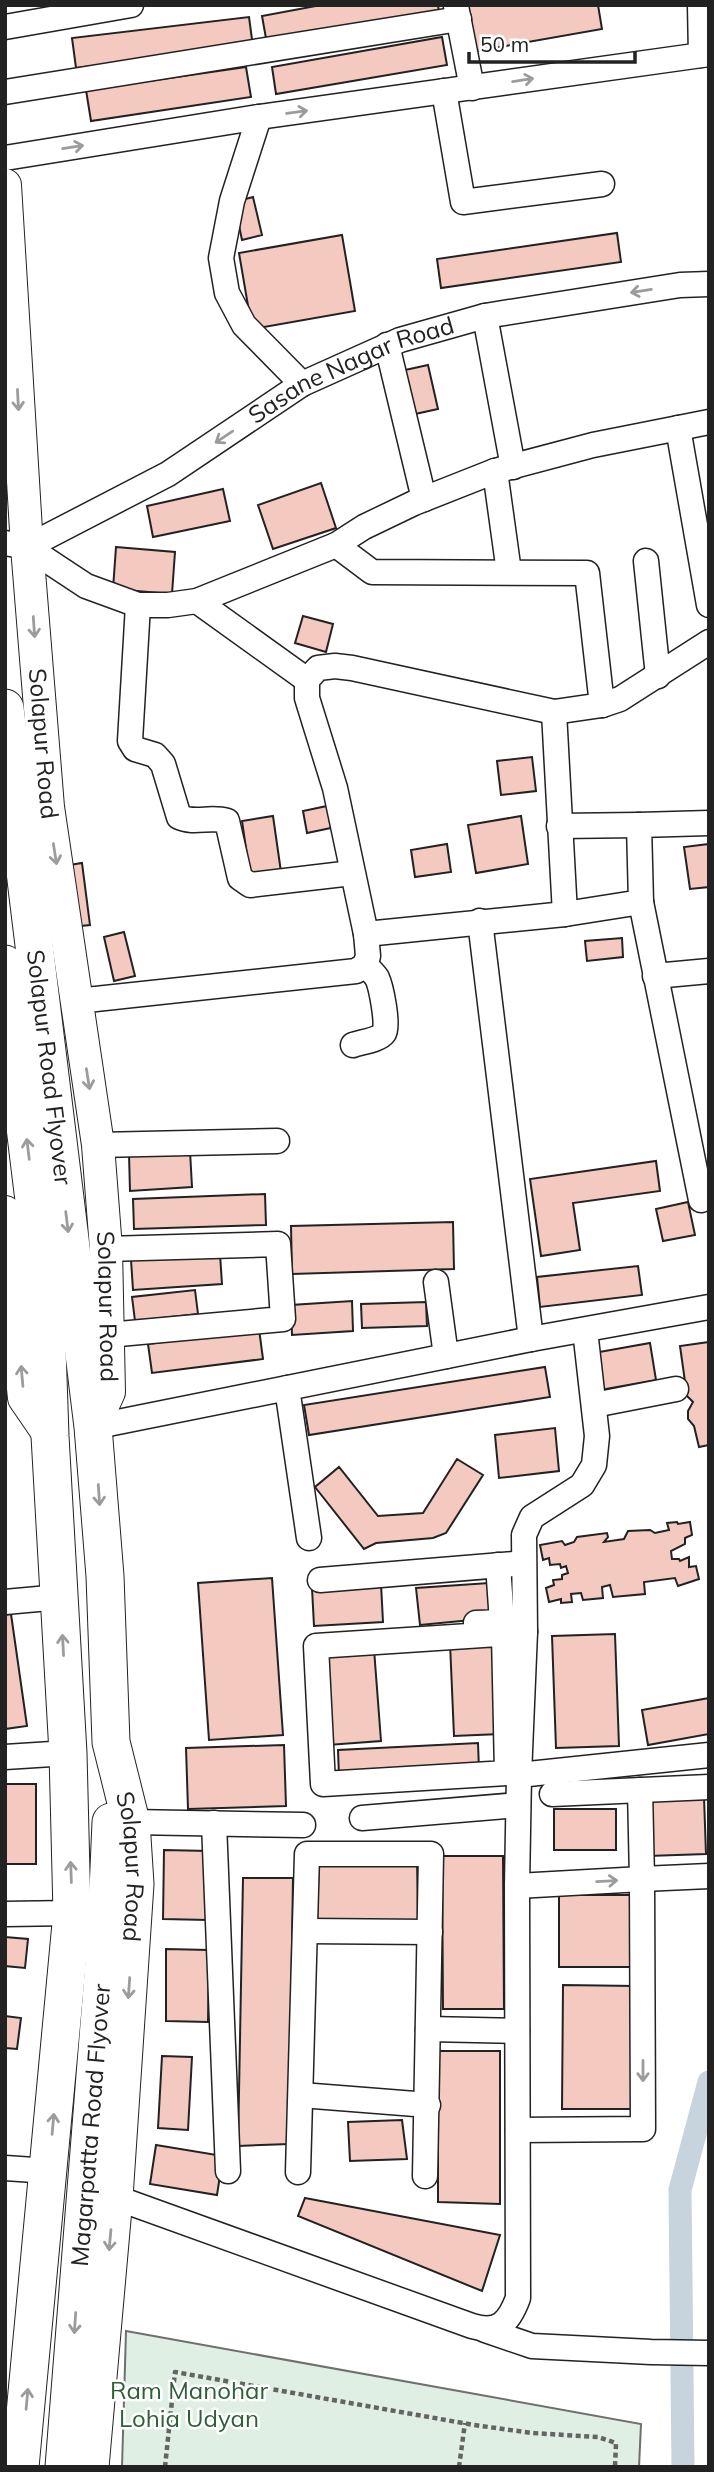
<svg xmlns="http://www.w3.org/2000/svg" width="714" height="2472" font-family="Mulish,sans-serif">
  <rect width="100%" height="100%" fill="#fff"/>
  <!-- green -->
  <path fill="#e0efe3" stroke="#6f6f6f" stroke-width="2" d="M126 2331 641 2424 639 2467H122Z"/>
  <g fill="none" stroke-linecap="round" stroke-linejoin="round">
    <!-- canal -->
    <path stroke="#c7d3dd" stroke-width="23" d="M683 2467 680 2190 709 2082"/>
  </g>
  <!-- building -->
  <path fill="#f3c9c0" stroke="#222" stroke-width="2" d="M321 5H438L439 13 267 44 262 16Z
    M466 5H598L602 29 471 52Z
    M249 17 253 47 76 68 72 38Z
    M442 37 447 65 276 94 272 67Z
    M246 67 251 97 91 121 86 90Z
    M253 197 262 235 242 240 234 202Z
    M617 233 621 262 441 288 437 259Z
    M342 235 355 311 252 329 239 253Z
    M428 365 438 409 415 414 405 370Z
    M321 483 336 528 273 549 258 505Z
    M223 489 230 521 153 537 147 506Z
    M116 547 175 552 172 594 113 589Z
    M303 616 333 624 326 652 295 643Z
    M532 757 536 791 501 795 497 761Z
    M327 806 331 828 307 833 303 811Z
    M273 816 281 872 250 876 242 821Z
    M521 816 528 864 476 873 468 825Z
    M447 844 451 872 415 877 411 850Z
    M709 844V887L690 889 684 847Z
    M82 863 90 925 71 927 63 866Z
    M124 932 135 976 114 981 104 937Z
    M622 938 623 957 587 961 585 941Z
    M190 1151 192 1187 130 1191 129 1154Z
    M656 1161 660 1191 573 1203 580 1250 541 1256 530 1179Z
    M265 1194 266 1225 134 1229 133 1199Z
    M688 1202 695 1235 663 1241 656 1209Z
    M453 1222 454 1269 292 1274 291 1226Z
    M220 1254 222 1284 133 1290 131 1260Z
    M638 1266 642 1295 540 1307 537 1277Z
    M195 1290 198 1314 135 1321 132 1297Z
    M352 1301 353 1331 292 1335 291 1305Z
    M426 1302 427 1326 362 1328 361 1304Z
    M259 1329 263 1359 152 1373 148 1344Z
    M709 1342V1445L699 1447 694 1426 688 1419V1411L693 1402 687 1396 680 1346Z
    M650 1343 656 1380 595 1391 588 1354Z
    M545 1367 550 1397 309 1435 304 1405Z
    M555 1428 559 1471 499 1478 495 1435Z
    M457 1459 483 1475 446 1533 433 1538 376 1543 364 1549 315 1487 339 1467 378 1516 423 1513Z
    M677 1522 678 1524 690 1522 692 1535 685 1538V1544L671 1551 672 1559H679L680 1561 689 1557V1567L696 1566 699 1579 678 1586 675 1578 644 1582 645 1594 613 1597 610 1585 602 1587 603 1598 583 1600 581 1593 571 1594 572 1602 561 1603V1599L549 1602 546 1588 554 1585 553 1580 562 1579V1575L568 1573 566 1566 561 1568 560 1564 550 1565 549 1558 543 1560 540 1545 562 1541 565 1545 574 1542 577 1537 607 1533 608 1537 604 1542 624 1539 628 1531 650 1530 655 1533 669 1530 667 1523Z
    M272 1578 283 1735 209 1740 198 1583Z
    M489 1583 492 1618 420 1625 416 1588Z
    M381 1584 383 1622 314 1626 312 1588Z
    M11 1614 27 1726 5 1729V1615Z
    M615 1634 619 1746 556 1748 552 1636Z
    M495 1642 500 1734 454 1736 450 1643Z
    M374 1649 381 1741 328 1745 321 1653Z
    M709 1698V1734L648 1745 642 1710Z
    M478 1743 479 1770 339 1777 338 1750Z
    M284 1745 286 1806 188 1809 186 1748Z
    M5 1784H36V1864H5Z
    M704 1797 706 1854 648 1856 646 1799Z
    M554 1809H616V1850H554Z
    M164 1850 209 1851 208 1920 163 1919Z
    M442 1856H503L504 2009H443Z
    M319 1859H417L418 1920H317Z
    M243 1878H293L289 2144 238 2146Z
    M559 1895H632V1967H559Z
    M5 1937 28 1939 25 1968 5 1966Z
    M166 1949 209 1950 208 2022 166 2021Z
    M563 1985 635 1986V2109H562Z
    M5 2016 21 2018 17 2049 5 2048Z
    M438 2051H500V2204L438 2202Z
    M162 2056 192 2057 188 2130 158 2128Z
    M402 2120 407 2159 350 2161 348 2122Z
    M156 2145 223 2156 217 2195 150 2184Z
    M305 2198 500 2235 482 2291 298 2216Z"/>
  <g fill="none" stroke-linecap="round" stroke-linejoin="round">
    <defs>
      <g id="minor">
        <path d="M700 5 701 55"/>
        <path d="M456 6 472 88"/>
        <path d="M5 27 131 5"/>
        <path d="M444 91 463 202 602 184"/>
        <path d="M5 92 459 19"/>
        <path d="M259 117 232 201 221 258 227 293 244 325 302 384"/>
        <path d="M5 158 259 117 709 54"/>
        <path d="M485 316 513 467"/>
        <path d="M387 345 424 499"/>
        <path d="M678 428 709 605"/>
        <path d="M495 471 509 572"/>
        <path d="M5 543 27 547 86 586 138 605H168L197 601 336 545 364 527 414 503 495 471 593 445 709 422"/>
        <path d="M336 545 372 572 587 573 602 705"/>
        <path id="s1" d="M27 547 168 474 302 384 400 340 485 316 680 285 709 284"/>
        <path d="M646 561 658 676"/>
        <path d="M197 601 307 680"/>
        <path d="M138 605 130 741 135 749 155 755 163 764 179 817C194 824 211 816 227 821L240 878 250 885 352 873"/>
        <path d="M554 712 565 914"/>
        <path d="M559 826 639 825"/>
        <path d="M641 902 701 1200"/>
        <path d="M480 921 531 1339"/>
        <path d="M366 934 565 914 641 902 639 825 709 823"/>
        <path d="M655 976 709 971"/>
        <path d="M77 1001 356 971 365 965 368 956 366 934 335 788 307 698V680L318 668 335 666 352 668 554 712 602 705 620 699 709 642"/>
        <path d="M353 1045C361 1042 379 1040 384 1033 389 1026 381 986 377 978 374 973 369 969 365 965"/>
        <path d="M98 1145 277 1141"/>
        <path d="M106 1249 278 1244 283 1319 108 1335"/>
        <path d="M436 1282 446 1356"/>
        <path d="M287 1388 309 1538"/>
        <path d="M594 1405 676 1389"/>
        <path d="M93 1427 531 1339 709 1307"/>
        <path d="M320 1580 514 1564"/>
        <path d="M5 1602 60 1597"/>
        <path d="M476 1623 502 1622 498 1565"/>
        <path d="M504 1634 507 1773 323 1784 316 1646 515 1633 525 1632"/>
        <path d="M5 1757 68 1753"/>
        <path d="M519 1775 709 1755"/>
        <path d="M640 1790 642 1879 709 1876"/>
        <path d="M552 1794 709 1787"/>
        <path d="M362 1818 518 1805"/>
        <path d="M131 1822 303 1825"/>
        <path d="M214 1823 228 2171"/>
        <path d="M517 1886 642 1879 643 2129 518 2130"/>
        <path d="M5 1914 72 1913"/>
        <path d="M306 1931 430 1932"/>
        <path d="M428 2029 517 2031"/>
        <path d="M301 2095 428 2105"/>
        <path d="M5 2168 49 2171"/>
        <path d="M298 2172 307 1854H431L425 2176"/>
        <path d="M114 2197 472 2326C499 2334 509 2322 518 2298L517 1886 519 1775 525 1632 524 1535 532 1517 582 1485 594 1465 597 1436 585 1330"/>
        <path d="M485 2330 532 2346 651 2352 709 2353"/>
      </g>
      <g id="major">
        <path id="s2" d="M5 185 27 547 48 807 98 1145 106 1249 109 1392 93 1427"/>
        <path d="M5 1212 24 1398 50 1436"/>
      </g>
      <g id="highway">
        <path id="s3" d="M5 708 93 1427 105 1576 111 1742 131 1822 135 1884 114 2197 90 2467"/>
        <path d="M5 964 45 1290 50 1436 68 1753 72 1913 20 2467"/>
        <path id="s4" d="M64 2467 106 1937 111 1822"/>
      </g>
    </defs>
    <!-- minor casing -->
    <use href="#minor" stroke="#222" stroke-width="27"/>
    <!-- major casing -->
    <use href="#major" stroke="#222" stroke-width="34"/>
    <!-- highway casing -->
    <use href="#highway" stroke="#222" stroke-width="39"/>
    <!-- path -->
    <path stroke="#646464" stroke-width="4.5" stroke-dasharray="5 3.5" stroke-linecap="butt" d="M165 2467 175 2372 474 2425 532 2433 598 2437 616 2443 615 2467
      M459 2467 465 2423"/>
    <!-- minor -->
    <use href="#minor" stroke="#fff" stroke-width="24"/>
    <!-- major -->
    <use href="#major" stroke="#fff" stroke-width="32"/>
    <!-- highway -->
    <use href="#highway" stroke="#fff" stroke-width="37"/>
  </g>
  <!-- one-way arrows -->
  <defs><path id="oneway-shaft" d="M-6 0H5M1.5-3L5.5 0L1.5 3" fill="none" stroke-width="1.6" stroke-linecap="round" stroke-linejoin="round" transform="scale(1.75)"/></defs>
  <g stroke="#9c9c9c">
    <use href="#oneway-shaft" transform="translate(523 80) rotate(-9)"/>
    <use href="#oneway-shaft" transform="translate(297 112) rotate(-8)"/>
    <use href="#oneway-shaft" transform="translate(73 147) rotate(-9)"/>
    <use href="#oneway-shaft" transform="translate(641 291) rotate(171)"/>
    <use href="#oneway-shaft" transform="translate(18 400) rotate(87)"/>
    <use href="#oneway-shaft" transform="translate(224 437) rotate(146)"/>
    <use href="#oneway-shaft" transform="translate(34 627) rotate(86)"/>
    <use href="#oneway-shaft" transform="translate(55 854) rotate(81)"/>
    <use href="#oneway-shaft" transform="translate(88 1079) rotate(81)"/>
    <use href="#oneway-shaft" transform="translate(28 1149) rotate(-97)"/>
    <use href="#oneway-shaft" transform="translate(67 1222) rotate(83)"/>
    <use href="#oneway-shaft" transform="translate(22 1376) rotate(-95)"/>
    <use href="#oneway-shaft" transform="translate(99 1495) rotate(86)"/>
    <use href="#oneway-shaft" transform="translate(63 1645) rotate(-93)"/>
    <use href="#oneway-shaft" transform="translate(71 1872) rotate(-92)"/>
    <use href="#oneway-shaft" transform="translate(607 1881) rotate(-3)"/>
    <use href="#oneway-shaft" transform="translate(129 1988) rotate(94)"/>
    <use href="#oneway-shaft" transform="translate(643 2071) rotate(90)"/>
    <use href="#oneway-shaft" transform="translate(53 2124) rotate(-85)"/>
    <use href="#oneway-shaft" transform="translate(110 2240) rotate(95)"/>
    <use href="#oneway-shaft" transform="translate(75 2323) rotate(94)"/>
    <use href="#oneway-shaft" transform="translate(27 2399) rotate(-85)"/>
  </g>
  <g text-anchor="middle" stroke-width="5" stroke-linejoin="round" paint-order="stroke">
    <!-- street labels -->
    <g font-size="24" fill="#222" stroke="#fff">
      <text dy="8" stroke="none"><textPath href="#s1" startOffset="371">Sasane Nagar Road</textPath></text>
      <text dy="8" stroke="none"><textPath href="#s2" startOffset="560">Solapur Road</textPath></text>
      <text dy="8" stroke="none"><textPath href="#s3" startOffset="362">Solapur Road Flyover</textPath></text>
      <text dy="8" stroke="none"><textPath href="#s2" startOffset="1127">Solapur Road</textPath></text>
      <text dy="8" stroke="none"><textPath href="#s3" startOffset="1167">Solapur Road</textPath></text>
      <text dy="8" stroke="none"><textPath href="#s4" startOffset="343">Magarpatta Road Flyover</textPath></text>
    </g>
    <!-- park labels -->
    <g font-size="24" fill="#2f5e38" stroke="#fff">
      <text x="189" y="2399">Ram Manohar<tspan x="189" dy="28">Lohia Udyan</tspan></text>
    </g>
  </g>
  <!-- border -->
  <rect width="714" height="2472" fill="none" stroke="#222222" stroke-width="14"/>
  <!-- scale -->
  <path d="M469 52v10h166v-10" fill="none" stroke="#222222" stroke-width="3.5"/>
  <text x="480" y="52" font-size="21" fill="#222222" stroke="#ffffff" stroke-width="5" paint-order="stroke">50 m</text>
</svg>
